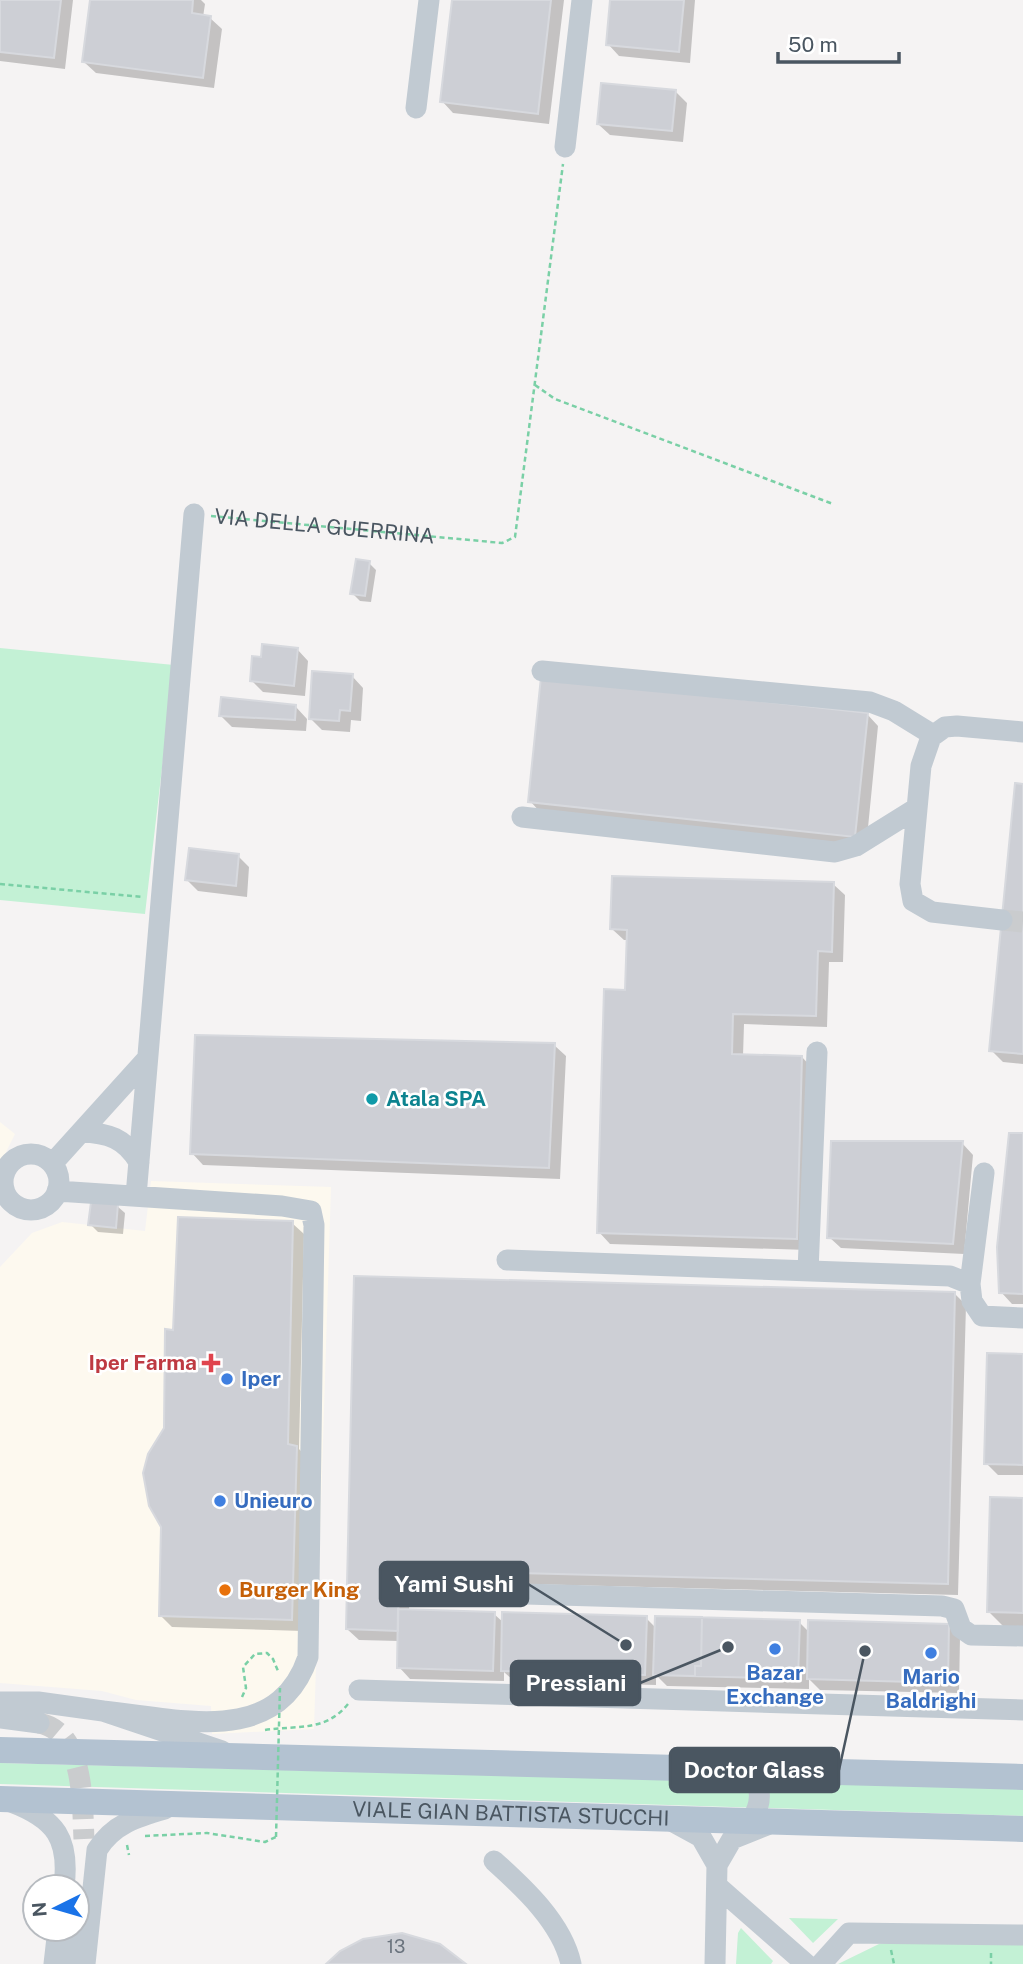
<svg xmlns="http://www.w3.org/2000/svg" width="1023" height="1964" font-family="'Public Sans',sans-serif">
  <rect width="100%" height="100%" fill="#f5f3f3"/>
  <!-- commercial -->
  <path fill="#fdf9ef" d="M0 1122 15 1134 0 1164Z
    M151 1181 331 1187 314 1729 212 1734 211 1706 136 1700 102 1691 0 1683V1267L32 1233 62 1222 145 1231Z"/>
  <!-- green -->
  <path fill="#c3f1d5" d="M0 648 174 665 145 914 0 900Z
    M0 1763 1023 1788V1816L0 1784Z
    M789 1918 838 1919 813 1943Z
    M741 1928 773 1961 771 1964H736L738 1933Z
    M917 1939 1023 1944V1964H838L879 1944Z"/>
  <!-- shadow -->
  <path fill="#0003" d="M0 0H73L65 69 0 61Z
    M92 0H201L205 4 203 17 210 18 222 29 214 88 96 73 84 62Z
    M453 0H564L549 124 453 113 442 101Z
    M612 0H695L690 63 619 56 608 44Z
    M675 91 687 103 683 142 610 135 598 124Z
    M369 563 376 570 371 602 360 601 352 593Z
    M297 649 308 661 305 696 263 692 252 681Z
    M352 676 363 688 361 721 351 720 350 732 322 730 310 718Z
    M296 707 307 719 306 731 232 727 221 716Z
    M867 714 878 726 866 848 541 813 530 801Z
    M1023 786V1064L1003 1062 991 1050Z
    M238 856 249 867 247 897 198 891 187 880Z
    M833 884 845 895 843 962H829L827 1027 744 1024 743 1056 802 1057 813 1069 808 1250 610 1244 599 1232 627 992 628 940H624L612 929Z
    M554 1045 566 1056 560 1179 203 1165 192 1153Z
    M1023 1135V1304H1012L1001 1292Z
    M962 1143 973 1155 964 1254 841 1248 829 1237Z
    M117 1206 125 1213 123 1234 98 1232 90 1224Z
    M292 1223 304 1234 299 1449 308 1459 303 1631 172 1627 160 1615 175 1331Z
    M356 1278 954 1293 966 1305 958 1595 410 1581 409 1611 494 1614 504 1623 646 1618 656 1628 799 1622 809 1632 949 1626 960 1637 959 1693 820 1690 809 1679V1689L667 1686 656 1675V1685L514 1681 504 1672V1681L410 1679 399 1667V1641L359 1640 347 1629Z
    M1023 1356V1475H998L986 1463Z
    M1023 1500V1635H1012L989 1612Z"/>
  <!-- building -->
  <path fill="#cdcfd5" stroke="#d7d9de" stroke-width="2" d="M0 0H61L54 58 0 52Z
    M90 0H193L192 13 211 16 203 78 82 62Z
    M452 0H551L538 114 440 102Z
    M610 0H684L679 52 606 45Z
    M601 83 676 90 672 131 597 124Z
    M356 559 370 561 365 596 350 594Z
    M262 644 298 648 294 686 250 681 252 656 261 657Z
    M312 671 353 674 350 711 340 710 339 721 309 719Z
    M541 677 868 713 855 837 528 802Z
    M221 697 296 705 295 720 219 716Z
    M1015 783 1023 784V1054L989 1051Z
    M189 848 239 854 236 886 185 880Z
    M612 876 834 882 832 952 818 951 816 1016 733 1014 732 1054 802 1056 797 1239 597 1233 604 989 625 990 627 930 610 929Z
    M195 1035 555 1043 549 1168 190 1154Z
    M1009 1133H1023V1294L999 1293 997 1247Z
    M831 1141H963L953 1244 827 1238Z
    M91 1202 118 1204 116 1228 88 1225Z
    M178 1217 293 1221 288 1444 297 1446 292 1620 159 1616 161 1527 149 1506 143 1473 148 1454 164 1428 165 1329 173 1330Z
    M354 1276 955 1292 948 1584 399 1570 398 1631 346 1629Z
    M987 1353 1023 1354V1465L984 1464Z
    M990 1497 1023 1498V1613L987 1612Z
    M398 1609 495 1612 493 1671 397 1668Z
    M502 1612 647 1616 645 1675 501 1671Z
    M655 1616 702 1617 701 1666H695V1676L653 1675Z
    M655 1616 800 1620 798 1679 653 1675Z
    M808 1620 949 1624 948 1683 807 1679Z
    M402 1933 440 1944 466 1964H326L340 1951 363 1939Z"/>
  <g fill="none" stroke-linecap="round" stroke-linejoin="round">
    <!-- minor-tunnel -->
    <path stroke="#caccce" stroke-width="21" stroke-dasharray="21 10" stroke-linecap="butt" d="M1002 920 1023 922
      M39 1723C85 1732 82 1803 84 1839"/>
    <!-- path -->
    <g stroke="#7ad0a6" stroke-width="2.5" stroke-dasharray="5 3.5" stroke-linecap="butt">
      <path d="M535 385 555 399 833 504"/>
      <path id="s1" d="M211 516 502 543 515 537 563 164"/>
      <path d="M0 884 143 897"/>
      <path d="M242 1697 246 1688 243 1667 255 1654 267 1653 273 1659 278 1671"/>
      <path d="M265 1730C299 1725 325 1732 348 1704"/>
      <path d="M145 1836 207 1833 265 1842 276 1837"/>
      <path d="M127 1845 129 1855"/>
      <path d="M891 1950 894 1964"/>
      <path d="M991 1953V1964"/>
    </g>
    <!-- minor -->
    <path stroke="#c1cad2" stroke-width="21" d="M416 108 429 0
      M565 147 582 0
      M542 671 870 702 894 711 933 735
      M522 817 835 852 856 846 917 808
      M1002 920 932 912 913 901 910 884 921 766 931 737 945 727 957 726 1023 732
      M81 1132C108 1133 125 1138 139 1162
      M3 1182a28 28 0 1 1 56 0a28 28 0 1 1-56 0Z
      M52 1164 146 1060
      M57 1191 282 1206 311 1211 314 1225 308 1657C277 1749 177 1718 103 1711
      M136 1196 194 514
      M507 1260 950 1276 970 1284 972 1301 982 1316 1023 1318
      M808 1271 817 1052
      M970 1284 984 1173
      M489 1593 942 1606 954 1609 961 1628 971 1635 1023 1636
      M359 1690 1023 1710
      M0 1702H38L103 1711 222 1751
      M0 1718 39 1723
      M11 1802C56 1819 70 1839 64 1887
      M668 1819 701 1837 717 1865 715 1964
      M751 1821C763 1802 761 1789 752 1769
      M494 1861C524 1888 562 1923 571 1964
      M717 1865 732 1839 767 1825
      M717 1886 806 1964
      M54 1964 58 1929
      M70 1964 73 1929
      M85 1964 97 1850C113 1824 137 1817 165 1809
      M821 1964 849 1933 1023 1935"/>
    <!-- major -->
    <g stroke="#b3c2d1" stroke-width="26">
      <path d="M0 1750 1023 1777"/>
      <path id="s2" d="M0 1799 1023 1829"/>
    </g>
    <!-- path-bridge -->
    <path stroke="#7ad0a6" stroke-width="2.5" stroke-dasharray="5 3.5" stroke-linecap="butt" d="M276 1837 280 1688"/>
  </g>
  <!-- markers -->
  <circle fill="#0f9aa8" stroke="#fff" stroke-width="2.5" cx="372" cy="1099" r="7"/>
  <path fill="#e0444e" stroke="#fff" stroke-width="2.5" d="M207.5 1352.5h7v7h7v7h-7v7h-7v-7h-7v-7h7z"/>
  <g fill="#3f7fe0" stroke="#fff" stroke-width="2.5">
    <circle cx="227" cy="1379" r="7"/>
    <circle cx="220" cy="1501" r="7"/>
    <circle cx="775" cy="1649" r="7"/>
    <circle cx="931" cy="1653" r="7"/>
  </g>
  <circle fill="#e8710a" stroke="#fff" stroke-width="2.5" cx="225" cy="1590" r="7"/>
  <g text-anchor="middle" stroke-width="5" stroke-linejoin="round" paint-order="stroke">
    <!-- number labels -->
    <g font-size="18" fill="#6b747e">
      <text x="396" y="1953">13</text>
    </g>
    <!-- street labels -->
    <g font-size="21" fill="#4a5661" stroke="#fff">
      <text dy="7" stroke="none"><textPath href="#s1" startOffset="114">VIA DELLA GUERRINA</textPath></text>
      <text dy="7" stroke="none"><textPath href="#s2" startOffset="511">VIALE GIAN BATTISTA STUCCHI</textPath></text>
    </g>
    <!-- culture labels -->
    <g font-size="21" font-weight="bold" fill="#0d838f" stroke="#fff" text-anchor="start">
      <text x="386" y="1106">Atala SPA</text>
    </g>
    <!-- health labels -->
    <g font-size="21" font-weight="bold" fill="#be3a42" stroke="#fff" text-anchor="end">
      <text x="197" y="1370">Iper Farma</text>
    </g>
    <!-- shop labels -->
    <g font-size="21" font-weight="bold" fill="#366cbe" stroke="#fff" text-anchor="start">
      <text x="241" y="1386">Iper</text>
      <text x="234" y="1508">Unieuro</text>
      <text x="775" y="1680" text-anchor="middle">Bazar<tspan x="775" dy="24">Exchange</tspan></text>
      <text x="931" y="1684" text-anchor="middle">Mario<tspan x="931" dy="24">Baldrighi</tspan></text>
    </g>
    <!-- food labels -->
    <g font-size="21" font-weight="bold" fill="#c56008" stroke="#fff" text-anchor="start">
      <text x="239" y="1597">Burger King</text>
    </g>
  </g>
  <!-- callouts -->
  <path fill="none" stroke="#4a5661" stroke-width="2.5" d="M626 1645L528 1584M728 1647L640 1683M865 1651L839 1770"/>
  <g fill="#4a5661" stroke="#fff" stroke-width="2.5">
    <circle cx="626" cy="1645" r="7"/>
    <circle cx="728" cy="1647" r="7"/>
    <circle cx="865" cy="1651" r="7"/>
  </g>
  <g fill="#4a5661" stroke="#4a5661" stroke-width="2.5">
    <rect x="380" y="1562" width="148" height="44" rx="7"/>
    <rect x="511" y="1661" width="129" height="44" rx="7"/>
    <rect x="670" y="1748" width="169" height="44" rx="7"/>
  </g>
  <g font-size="23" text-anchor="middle" font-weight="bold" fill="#fff">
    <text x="454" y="1592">Yami Sushi</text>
    <text x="576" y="1691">Pressiani</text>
    <text x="754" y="1778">Doctor Glass</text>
  </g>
  <!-- north arrow -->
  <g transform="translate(56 1908) rotate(265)"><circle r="33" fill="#ffffff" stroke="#b7bbc0" stroke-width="2"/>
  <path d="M0-5L12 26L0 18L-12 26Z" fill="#1a73e8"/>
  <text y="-10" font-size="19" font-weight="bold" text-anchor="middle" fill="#4a5661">N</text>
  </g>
  <!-- scale -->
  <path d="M778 52v10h121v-10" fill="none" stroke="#4a5661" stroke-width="3.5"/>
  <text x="788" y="52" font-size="21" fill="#4a5661" stroke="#ffffff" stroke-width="5" paint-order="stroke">50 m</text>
</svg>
